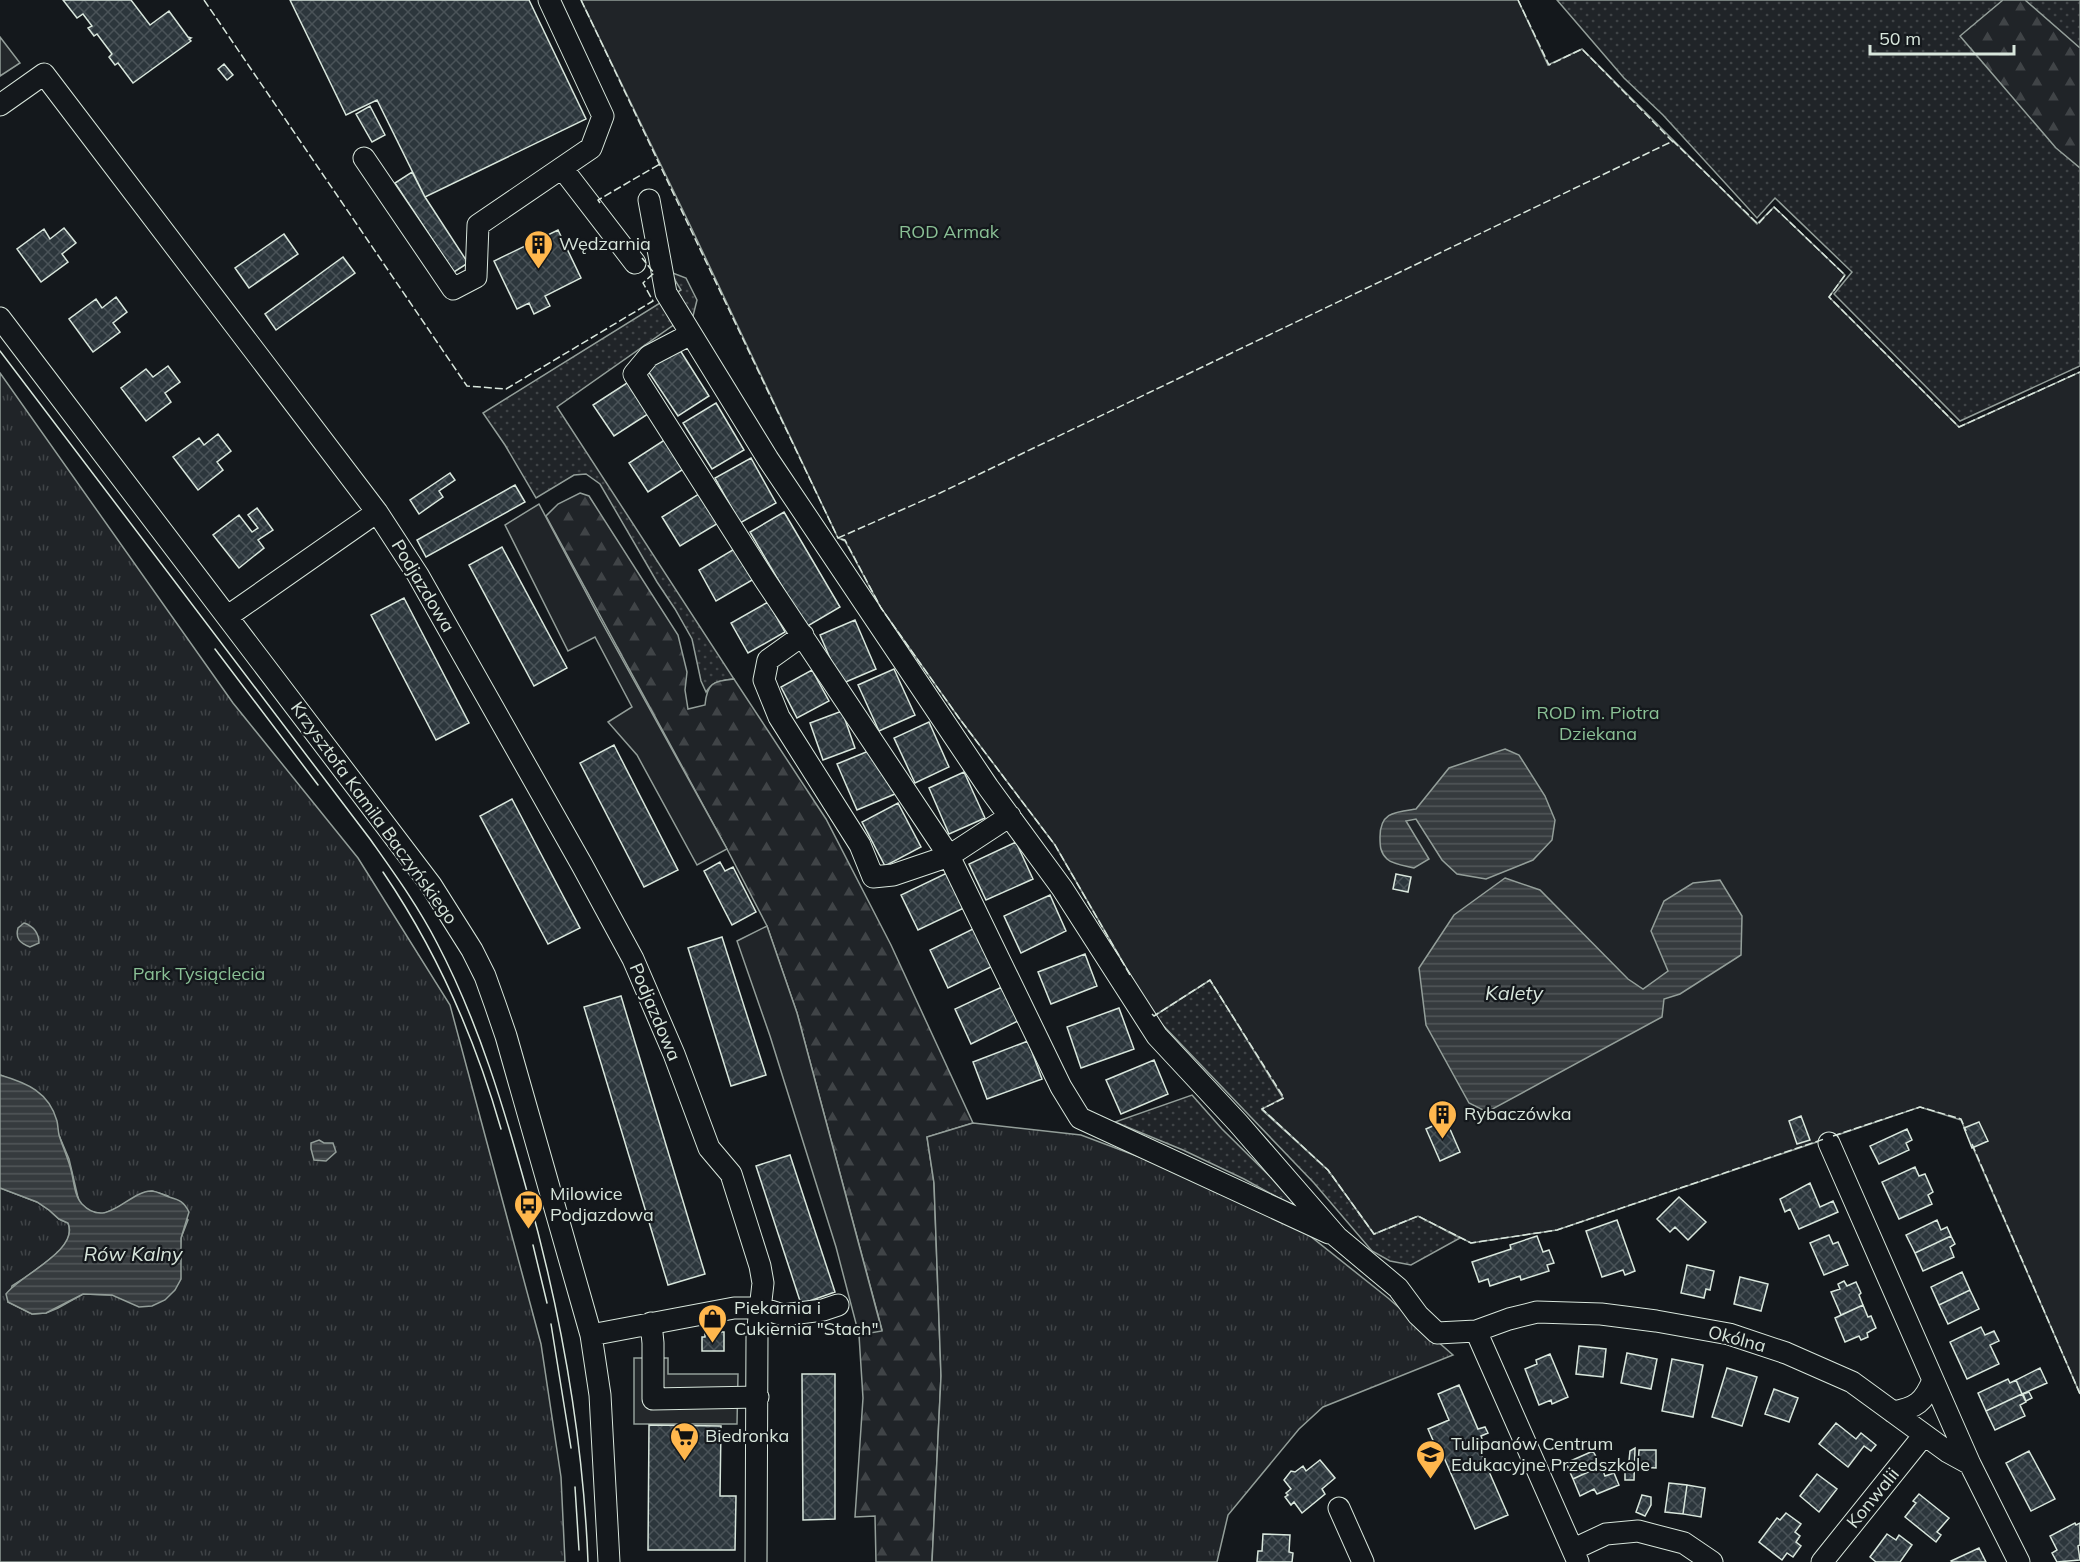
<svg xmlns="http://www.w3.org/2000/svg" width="2080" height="1562" font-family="Mulish,sans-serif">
  <defs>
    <pattern id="grass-dots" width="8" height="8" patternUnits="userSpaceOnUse" patternTransform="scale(1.5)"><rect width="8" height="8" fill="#202428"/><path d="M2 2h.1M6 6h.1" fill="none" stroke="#404447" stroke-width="1.8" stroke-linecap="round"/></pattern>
    <pattern id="forest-firs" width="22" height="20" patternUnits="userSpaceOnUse" patternTransform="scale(1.5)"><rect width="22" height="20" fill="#202428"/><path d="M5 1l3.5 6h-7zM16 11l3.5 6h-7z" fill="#404447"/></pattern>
    <pattern id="park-tufts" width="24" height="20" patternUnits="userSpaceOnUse" patternTransform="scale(1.5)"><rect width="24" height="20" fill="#202428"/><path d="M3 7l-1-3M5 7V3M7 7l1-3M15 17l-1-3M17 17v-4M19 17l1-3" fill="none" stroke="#404447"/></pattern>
    <pattern id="water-rules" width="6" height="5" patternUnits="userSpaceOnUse" patternTransform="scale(1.5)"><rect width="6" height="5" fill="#363b3e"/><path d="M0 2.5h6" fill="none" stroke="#525759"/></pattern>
    <pattern id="building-cross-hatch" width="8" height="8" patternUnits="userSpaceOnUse" patternTransform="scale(1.5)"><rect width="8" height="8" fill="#2c363c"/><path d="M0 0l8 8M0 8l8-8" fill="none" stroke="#4a5358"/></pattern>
  </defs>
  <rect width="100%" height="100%" fill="#14181c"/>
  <!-- grass -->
  <path fill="url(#grass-dots)" stroke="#939e99" stroke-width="1.5" d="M1557 0H2080V366L1960 421 1834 294 1852 272 1775 198 1757 218 1663 115 1624 78Z
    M670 272 686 278 697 300 693 316 678 322 557 407 734 679C722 680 713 681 706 692L701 681 692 639 675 609 657 582 600 484 586 474 574 475 536 498 505 445 483 413 681 290Z
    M1210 980 1284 1098 1262 1110 1328 1170 1374 1234 1418 1216 1460 1238 1411 1265 1390 1261 1372 1251 1314 1183 1154 1016Z
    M1192 1095 1222 1129 1308 1214 1244 1179 1183 1150 1115 1122Z"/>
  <!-- forest -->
  <path fill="url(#forest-firs)" stroke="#939e99" stroke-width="1.5" d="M2003 0H2025L2080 48V168L2056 148 1960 36Z
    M580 493 589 496 678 635 687 672 685 690 688 709 705 705C707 683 713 681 734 679L826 819 891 945 973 1123 927 1137 934 1183 941 1376 932 1562H876L875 1516 855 1517 863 1398 859 1335 882 1330 797 1013 767 926 727 849 546 516 558 504Z"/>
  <!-- park -->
  <path fill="url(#park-tufts)" stroke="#939e99" stroke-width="1.5" d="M0 373 233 703 358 858 450 1005 541 1344 561 1477 565 1562H0V1188L37 1202 49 1210 59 1219 68 1223C70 1228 70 1236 67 1241 62 1253 23 1279 12 1286L8 1302 32 1314 46 1313 58 1308 83 1294 112 1295 180 1250 181 1238 188 1220 168 1196 152 1191 141 1194 117 1208 103 1214 89 1211 79 1202 69 1159 58 1133 56 1120 17 1082 0 1075Z
    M973 1123 1081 1135 1206 1182 1295 1224 1388 1298 1453 1355 1323 1407 1299 1429 1228 1515 1217 1562H932L941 1376 934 1183 927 1137Z"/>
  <!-- garden -->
  <path fill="#202428" stroke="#939e99" stroke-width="1.5" d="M581 0H1518L1548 65 1582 49 1757 224 1774 207 1845 275 1829 297 1959 427 2080 372V1394L1961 1120 1920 1107 1557 1230 1471 1243 1418 1216 1374 1234 1328 1170 1262 1109 1283 1098 1210 980 1154 1016 1055 845 959 718 881 608 845 541 838 538 690 225Z
    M539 504 600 619 727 849 697 865 637 755 608 722 632 707 595 637 568 651 505 525Z
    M767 926 797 1013 882 1331 859 1335 836 1247 770 1036 737 941Z"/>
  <!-- parking -->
  <path fill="#24282b" stroke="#939e99" stroke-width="1.5" d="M0 37 20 63 0 76Z
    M634 1358H668V1374H738L737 1424H634Z"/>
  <!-- water -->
  <path fill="url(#water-rules)" stroke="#939e99" stroke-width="1.5" d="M1505 749 1519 755 1545 796 1555 820 1552 840 1533 860 1486 879 1457 874 1442 860 1416 819 1406 821 1429 859 1414 868C1406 866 1392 864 1387 859 1380 852 1380 846 1380 837 1380 812 1395 812 1416 809L1449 768Z
    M1505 878 1540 890 1628 979 1643 989 1668 971 1651 931 1664 901 1693 883 1720 880 1742 916 1741 955 1680 994 1664 999 1662 1017 1487 1112 1469 1103 1426 1025 1419 968 1454 915Z
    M24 923C34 926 39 934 39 943L30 947C20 943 15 939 18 928Z
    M0 1075C27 1083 49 1092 57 1121 58 1126 58 1130 59 1135 63 1148 69 1160 72 1174 74 1183 75 1197 82 1204 107 1230 127 1192 151 1191 157 1191 163 1195 169 1197 180 1200 184 1202 189 1212L181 1238V1279L175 1290 165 1300 152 1306 139 1307 112 1295 83 1294 46 1313 32 1314 8 1302 6 1294C19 1276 80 1250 68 1223L59 1219 49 1210 37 1202 0 1188Z
    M319 1140 324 1143H333L336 1152 326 1161 314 1160 311 1149V1143Z"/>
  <!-- building -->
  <path fill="url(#building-cross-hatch)" stroke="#d8e6dc" stroke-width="1.5" d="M63 0H131L150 25 169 11 188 37 191 38 189 39 191 41 133 83 118 63 115 65 109 57 112 54 97 34 94 36 88 28 92 26 83 14 77 18Z
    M290 0H529L586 119 425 197 377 100 346 115Z
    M224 64 233 75 227 80 218 69Z
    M370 106 385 135 372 142 356 114Z
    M412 172 425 197 468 263 454 272 395 183Z
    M64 228 76 243 62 254 68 262 41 282 17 249 44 229 50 239Z
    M558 230 581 278 545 296 550 306 534 314 529 303 517 309 494 261Z
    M284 234 298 254 249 288 235 268Z
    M343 257 355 273 276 330 265 314Z
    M116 297 127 312 113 323 120 332 93 352 69 319 96 299 102 308Z
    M678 347 709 396 678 416 646 368Z
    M168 366 180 382 165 393 171 402 146 421 121 388 146 369 153 377Z
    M630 381 651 412 614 436 593 405Z
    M716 403 744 450 712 469 683 423Z
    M218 434 231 451 217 462 223 470 198 490 173 457 199 438 204 445Z
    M666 439 685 468 648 492 629 463Z
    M751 458 776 503 740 523 715 478Z
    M450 473 455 480 439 491 443 497 419 514 410 500Z
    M515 485 525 502 426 557 417 540Z
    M702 492 720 522 680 546 662 517Z
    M257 508 273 530 258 540 264 548 239 568 213 535 239 515 252 532 258 528 248 515Z
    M784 512 840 607 806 627 750 532Z
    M502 547 567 668 534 686 469 565Z
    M736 548 754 579 716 601 699 570Z
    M404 598 469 723 436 740 371 615Z
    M768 602 785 632 748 653 731 623Z
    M855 620 876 669 841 684 820 635Z
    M894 669 915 715 879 731 858 685Z
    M812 670 829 701 797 718 781 687Z
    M842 711 855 748 823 760 810 723Z
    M929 722 949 767 915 783 894 738Z
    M614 745 678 870 644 887 580 763Z
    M876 748 895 794 857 810 837 764Z
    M964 772 985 818 949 834 929 788Z
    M512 799 580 928 548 944 480 816Z
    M898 803 921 847 885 866 862 822Z
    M1016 842 1033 879 986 900 969 864Z
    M720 862 725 871 733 867 756 912 732 925 704 871Z
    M949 872 966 907 918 930 901 895Z
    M1396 874 1411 877 1408 892 1393 889Z
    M1050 895 1066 931 1021 953 1004 916Z
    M975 928 993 966 948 988 930 950Z
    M722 937 766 1075 731 1086 688 948Z
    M1085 954 1097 986 1051 1004 1038 972Z
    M1002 987 1018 1021 971 1044 955 1009Z
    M621 996 705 1274 668 1285 584 1007Z
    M1119 1008 1134 1049 1081 1068 1067 1027Z
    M1028 1041 1042 1079 987 1099 973 1062Z
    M1154 1060 1168 1094 1121 1114 1106 1080Z
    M1801 1116 1810 1140 1797 1144 1789 1121Z
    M1446 1120 1460 1152 1440 1161 1426 1129Z
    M1979 1122 1988 1141 1972 1148 1964 1128Z
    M1907 1129 1912 1140 1906 1143 1909 1150 1879 1164 1870 1146Z
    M790 1155 835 1292 801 1304 756 1166Z
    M1915 1167 1919 1176 1925 1174 1933 1192 1928 1195 1932 1204 1899 1219 1882 1182Z
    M1810 1183 1820 1207 1833 1201 1838 1212 1799 1229 1790 1209 1785 1212 1780 1199Z
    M1679 1197 1706 1222 1688 1240 1675 1227 1670 1232 1657 1219Z
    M1617 1220 1635 1271 1625 1275 1623 1270 1602 1277 1586 1231Z
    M1937 1220 1941 1230 1947 1227 1951 1236 1915 1253 1906 1235Z
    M1829 1235 1833 1244 1838 1242 1848 1265 1824 1275 1810 1243Z
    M1537 1236 1543 1252 1549 1250 1554 1263 1547 1265 1549 1271 1521 1280 1520 1276 1490 1286 1488 1279 1479 1282 1472 1262 1511 1249 1510 1245Z
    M1951 1236 1955 1244 1950 1247 1954 1257 1923 1271 1915 1253Z
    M1687 1265 1714 1271 1710 1290 1706 1289 1704 1298 1681 1293Z
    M1962 1272 1970 1290 1939 1305 1931 1287Z
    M1740 1277 1768 1284 1761 1311 1734 1304Z
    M1844 1281 1847 1286 1856 1282 1861 1293 1859 1295 1863 1305 1841 1315 1831 1292 1840 1289 1838 1284Z
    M1970 1290 1979 1309 1948 1324 1939 1305Z
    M1863 1305 1868 1317 1871 1316 1876 1328 1867 1333 1868 1337 1861 1340 1859 1336 1845 1342 1835 1318Z
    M1981 1327 1985 1335 1994 1331 1999 1341 1990 1345 1999 1364 1967 1379 1950 1342Z
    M709 1332H724V1351H702V1337H705V1333Z
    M1579 1346 1606 1349 1603 1377 1576 1374Z
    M1627 1353 1657 1359 1651 1389 1621 1383Z
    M1550 1354 1568 1397 1552 1404 1551 1400 1539 1405 1525 1369 1537 1364 1536 1360Z
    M1672 1359 1703 1365 1693 1417 1662 1411Z
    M1727 1368 1757 1377 1742 1426 1712 1417Z
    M2040 1368 2047 1383 2022 1394 2016 1380Z
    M802 1374H835V1519L803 1520Z
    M2008 1379 2010 1383 2016 1380 2022 1394 1986 1411 1978 1393Z
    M1459 1385 1478 1429 1485 1427 1488 1433 1481 1436 1483 1442 1477 1444 1508 1515 1475 1529 1442 1453 1439 1454 1428 1429 1449 1420 1438 1394Z
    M1774 1389 1798 1398 1789 1422 1765 1414Z
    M2029 1392 2032 1398 2026 1401 2023 1394Z
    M2022 1394 2026 1402 2020 1405 2025 1416 1995 1430 1986 1411Z
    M1836 1423 1856 1439 1861 1433 1876 1445 1871 1451 1864 1446 1848 1467 1819 1444Z
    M649 1425 721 1426 720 1496H736L735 1550H648Z
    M1635 1448 1634 1480H1625V1463L1629 1461 1630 1451Z
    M1639 1450H1656V1468L1638 1467Z
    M1593 1451 1601 1466 1573 1479 1566 1463Z
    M2029 1451 2055 1499 2031 1511 2006 1463Z
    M1320 1460 1335 1478 1322 1489 1325 1494 1302 1513 1294 1502 1291 1505 1285 1497 1288 1495 1286 1493 1291 1489 1284 1480 1291 1471 1295 1472 1303 1466 1306 1471Z
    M1601 1466 1605 1476 1614 1473 1619 1485 1597 1494 1594 1489 1580 1496 1573 1479Z
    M1817 1474 1837 1489 1819 1512 1800 1496Z
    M1669 1483 1687 1485 1683 1514 1665 1512Z
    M1687 1485 1705 1488 1701 1517 1683 1514Z
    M1919 1494 1949 1518 1937 1532 1941 1535 1936 1542 1905 1517 1916 1503 1913 1501Z
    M1642 1495 1651 1497V1505L1645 1516 1636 1512Z
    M1786 1513 1801 1524 1795 1532 1800 1536 1796 1542 1801 1546 1793 1557 1787 1553 1782 1560 1759 1542 1777 1518 1780 1520Z
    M2075 1523 2076 1525 2080 1523V1545L2078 1546 2080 1560 2057 1562 2052 1553 2057 1550 2050 1536Z
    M1263 1534 1290 1535 1289 1552 1293 1553 1292 1562H1257L1258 1551H1262Z
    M1887 1534 1896 1540 1899 1535 1912 1545 1900 1562H1876L1870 1557Z
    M1979 1548 1986 1562H1952L1951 1561Z"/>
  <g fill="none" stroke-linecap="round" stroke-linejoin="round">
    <defs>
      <path id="minor" d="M0 105 44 74 377 512 418 575 582 865 633 959 674 1054 709 1148 731 1174 760 1266 763 1283 757 1336 756 1562
        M364 158 453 289 476 277 478 225 591 148 603 116 549 0
        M562 168 635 263
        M649 200 666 293 768 459 988 787 1062 888 1157 1036 1238 1123 1337 1237 1398 1288 1418 1315 1437 1333 1476 1331 1509 1319 1537 1312 1601 1314 1656 1321 1729 1334 1786 1353 1852 1382 1948 1452 1970 1464
        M0 318 431 885 472 950 485 976 495 1004 506 1036 591 1335 600 1395 609 1562
        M691 334 649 356 634 374 765 580 949 856 1061 1087 1080 1118 1329 1233
        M228 616 377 512
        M803 635 768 660 764 680 779 717 860 845 873 877 893 875 949 856 1010 816
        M1829 1143 1970 1464 2019 1562
        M651 1323 653 1343V1399L758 1397
        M1476 1331 1578 1562
        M591 1335 734 1308H761L783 1315 823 1310 838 1305
        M1893 1412C1916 1408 1924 1402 1933 1380
        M1339 1508 1363 1562
        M1574 1549 1606 1534 1638 1531 1684 1543 1712 1562
        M1822 1562 1924 1435"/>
    </defs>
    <!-- minor casing -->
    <use href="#minor" stroke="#d8e6dc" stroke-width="23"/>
    <!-- minor -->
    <use href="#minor" stroke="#14181c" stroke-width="21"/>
    <!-- tram -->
    <path stroke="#d8e6dc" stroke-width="1.5" d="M0 351 370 839C394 873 418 906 437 943 479 1023 504 1108 528 1195 562 1317 583 1435 588 1562
      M215 649 318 785
      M383 872C436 950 475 1038 501 1129
      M533 1245 547 1303
      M551 1324 571 1448
      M575 1487 579 1550"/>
    <!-- fence -->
    <path stroke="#d8e6dc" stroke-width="1.5" stroke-dasharray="8 3" stroke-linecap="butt" d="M204 0 467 386 506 389 653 301 643 283 654 273 642 258
      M581 0 838 538
      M1518 0 1549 65 1582 49 1673 142
      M600 203 598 200 660 164
      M1130 975 1055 845 959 718 881 608 845 540 838 538 940 493 1673 141 1758 224 1774 207 1845 275 1829 297 1959 427 2080 372
      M1152 1014 1154 1016 1210 980 1284 1098 1262 1109 1328 1170 1374 1234 1418 1216 1471 1243 1557 1230 1824 1139
      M1833 1136 1920 1107 1961 1119 1966 1131
      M1972 1144 2080 1394"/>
  </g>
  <!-- icons -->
  <defs>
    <symbol id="building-pin" viewBox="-11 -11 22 30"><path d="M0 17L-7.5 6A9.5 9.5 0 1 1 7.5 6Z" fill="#ffb74d" stroke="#14181c"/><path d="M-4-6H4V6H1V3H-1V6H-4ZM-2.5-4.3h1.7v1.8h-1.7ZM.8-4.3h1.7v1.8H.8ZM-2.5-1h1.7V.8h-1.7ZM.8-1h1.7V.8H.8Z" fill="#111"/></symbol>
    <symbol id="bus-pin" viewBox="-11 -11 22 30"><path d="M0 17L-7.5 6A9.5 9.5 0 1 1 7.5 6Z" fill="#ffb74d" stroke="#14181c"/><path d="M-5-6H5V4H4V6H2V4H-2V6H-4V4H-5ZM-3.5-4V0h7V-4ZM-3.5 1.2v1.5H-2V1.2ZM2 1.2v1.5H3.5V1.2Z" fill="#111"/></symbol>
    <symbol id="shop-pin" viewBox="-11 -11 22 30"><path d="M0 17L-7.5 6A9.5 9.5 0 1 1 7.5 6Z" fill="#ffb74d" stroke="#14181c"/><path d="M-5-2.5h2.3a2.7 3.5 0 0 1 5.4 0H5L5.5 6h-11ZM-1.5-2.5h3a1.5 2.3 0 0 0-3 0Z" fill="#111"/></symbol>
    <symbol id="supermarket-pin" viewBox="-11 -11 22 30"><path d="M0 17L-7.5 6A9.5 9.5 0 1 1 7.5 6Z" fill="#ffb74d" stroke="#14181c"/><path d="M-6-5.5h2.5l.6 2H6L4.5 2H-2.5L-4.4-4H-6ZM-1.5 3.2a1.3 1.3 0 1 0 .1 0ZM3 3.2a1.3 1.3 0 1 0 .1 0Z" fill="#111"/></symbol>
    <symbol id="school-pin" viewBox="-11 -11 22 30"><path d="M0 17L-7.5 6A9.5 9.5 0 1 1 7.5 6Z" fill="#ffb74d" stroke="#14181c"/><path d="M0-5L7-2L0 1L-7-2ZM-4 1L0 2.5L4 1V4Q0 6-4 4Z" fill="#111"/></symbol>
  </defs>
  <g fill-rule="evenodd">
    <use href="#building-pin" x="522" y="228" width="33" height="45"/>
    <use href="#building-pin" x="1426" y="1098" width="33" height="45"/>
    <use href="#bus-pin" x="512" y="1188" width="33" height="45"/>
    <use href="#shop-pin" x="696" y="1302" width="33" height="45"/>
    <use href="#supermarket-pin" x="668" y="1420" width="33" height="45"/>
    <use href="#school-pin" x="1414" y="1438" width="33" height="45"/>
  </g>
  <g text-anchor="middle" stroke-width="4.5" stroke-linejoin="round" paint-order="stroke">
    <!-- park labels -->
    <g font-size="18" fill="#8ac095" stroke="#14181c">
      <text x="949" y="238">ROD Armak</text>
      <text x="1598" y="719">ROD im. Piotra<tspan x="1598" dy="21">Dziekana</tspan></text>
      <text x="199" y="980">Park Tysiąclecia</text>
    </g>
    <!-- poi labels -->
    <g font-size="18" fill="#d8e6dc" stroke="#14181c" text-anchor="start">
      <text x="559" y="250">Wędzarnia</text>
      <text x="1464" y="1120">Rybaczówka</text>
      <text x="550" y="1200">Milowice<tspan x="550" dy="21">Podjazdowa</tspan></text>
      <text x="734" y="1314">Piekarnia i<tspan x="734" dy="21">Cukiernia "Stach"</tspan></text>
      <text x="705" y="1442">Biedronka</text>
      <text x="1451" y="1450">Tulipanów Centrum<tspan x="1451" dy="21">Edukacyjne Przedszkole</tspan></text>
    </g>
    <!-- street labels -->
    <g font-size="18" fill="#d8e6dc" stroke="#14181c">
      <text transform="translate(423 586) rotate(59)" y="6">Podjazdowa</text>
      <text transform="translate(374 813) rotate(54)" y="6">Krzysztofa Kamila Baczyńskiego</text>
      <text transform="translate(655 1012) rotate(67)" y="6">Podjazdowa</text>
      <text transform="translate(1737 1339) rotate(15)" y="6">Okólna</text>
      <text transform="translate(1873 1498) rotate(-51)" y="6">Konwalii</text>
    </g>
    <!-- water labels -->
    <g font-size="20" font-style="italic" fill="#d8e6dc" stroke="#14181c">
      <text x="1514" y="1000">Kalety</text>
      <text x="133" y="1261">Rów Kalny</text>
    </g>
  </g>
  <!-- scale -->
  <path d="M1870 45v9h144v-9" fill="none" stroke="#d8e6dc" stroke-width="3"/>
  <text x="1879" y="45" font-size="18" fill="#d8e6dc" stroke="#14181c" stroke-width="4.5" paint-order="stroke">50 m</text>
</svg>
